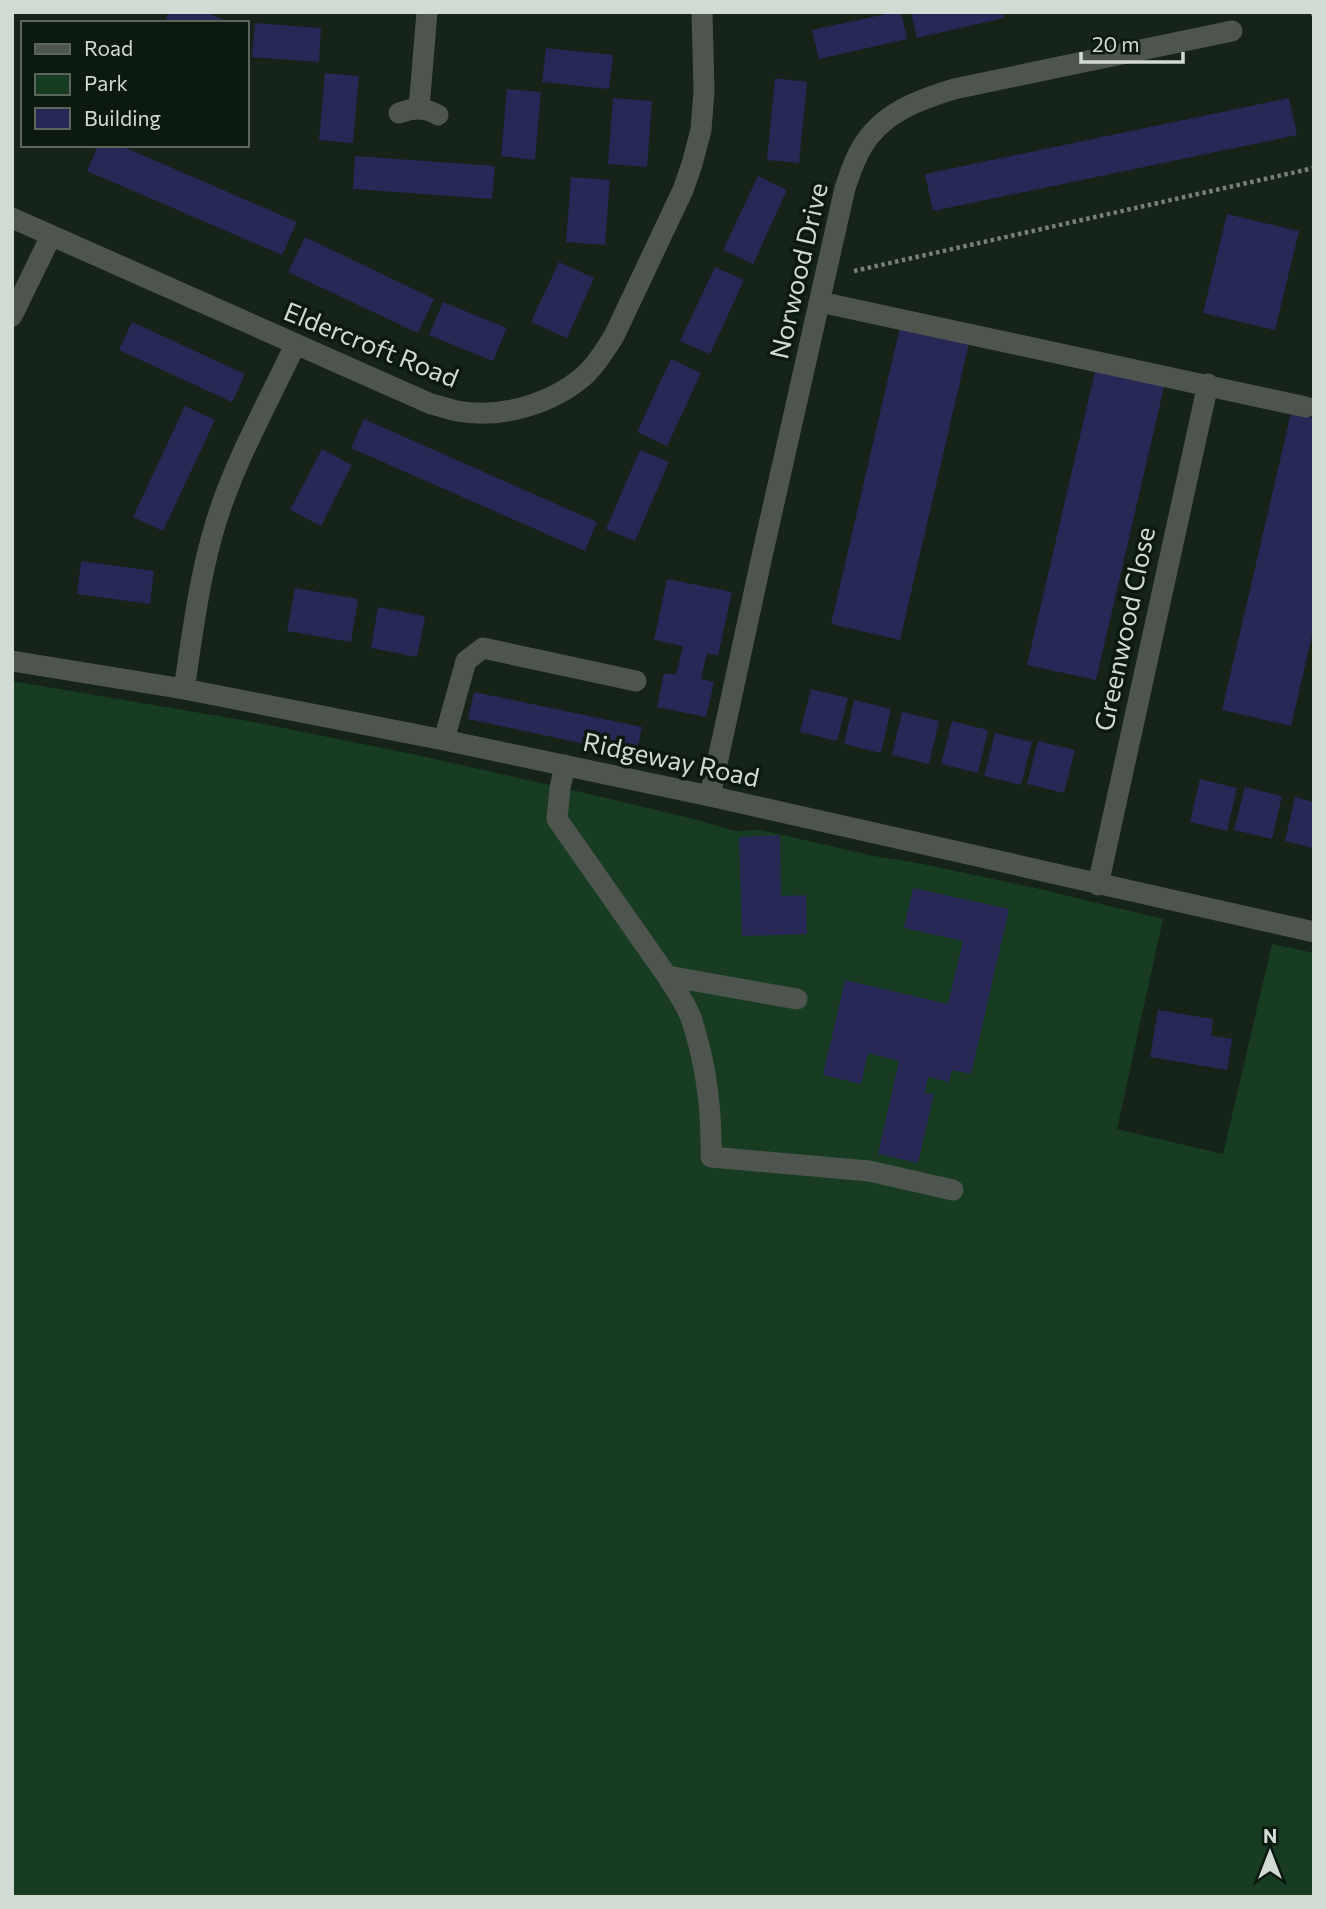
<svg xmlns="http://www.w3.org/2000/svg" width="1326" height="1909" font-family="Commissioner,sans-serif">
  <rect width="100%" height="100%" fill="#152318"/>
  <!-- green -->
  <path fill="#173c22" d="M12 681 254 722 417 755 581 792 698 820 734 831 761 830 874 856 918 863 1040 889 1163 919 1117 1129 1223 1154 1272 944 1314 953V1897H12Z"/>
  <!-- building -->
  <path fill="#272855" d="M169 12H207L230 23H164Z
    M895 12H901L907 39 819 59 812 30Z
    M911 12H1003L1004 18 917 38Z
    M255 23 321 28 319 62 252 57Z
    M546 48 613 55 609 89 542 82Z
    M325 73 359 76 353 143 319 140Z
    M775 78 807 82 799 163 767 160Z
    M507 89 541 92 535 160 501 156Z
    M613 98 652 101 647 167 608 164Z
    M1289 98 1297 135 933 211 925 174Z
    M98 145H119L297 222 282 255 87 171Z
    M355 156 495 166 492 199 353 189Z
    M758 176 787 190 753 264 723 250Z
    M571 177 610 180 605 245 566 242Z
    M1227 214 1299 231 1275 330 1203 313Z
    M305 237 434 299 418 333 288 272Z
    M559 262 594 278 567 338 531 322Z
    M715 267 744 280 710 354 680 341Z
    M443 302 507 328 493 361 429 335Z
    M132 322 245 374 232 402 119 350Z
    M900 327 969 343 900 640 831 624Z
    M671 359 701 373 667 446 637 432Z
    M1096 367 1165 383 1096 680 1027 665Z
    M185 406 215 420 163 531 133 517Z
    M1291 413 1314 418V627L1291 726 1222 710Z
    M364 419 597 522 585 551 351 448Z
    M322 449 352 465 321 526 290 510Z
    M640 450 669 462 635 541 606 529Z
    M81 561 154 571 150 604 77 594Z
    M667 579 732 592 718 656 707 653 701 679 714 682 706 717 657 707 664 673 676 675 683 646 654 640Z
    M295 588 358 599 351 642 287 631Z
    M378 607 425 616 417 657 371 648Z
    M811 689 848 698 837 741 800 732Z
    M474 692 642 727 636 755 468 719Z
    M854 700 891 709 881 753 844 744Z
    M902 712 939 721 929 764 892 755Z
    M952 721 988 730 978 773 941 764Z
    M995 733 1032 742 1021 785 984 776Z
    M1038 741 1075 750 1064 793 1027 784Z
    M1200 779 1237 788 1227 831 1190 822Z
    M1245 787 1282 796 1272 839 1234 830Z
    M1295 797 1314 802V848L1285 841Z
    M780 835 781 896 806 895 807 934 742 936 739 837Z
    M913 888 1009 909 971 1074 952 1070 949 1082 928 1077 925 1093 934 1094 918 1163 878 1154 899 1061 868 1053 861 1084 823 1075 845 980 948 1004 963 941 904 928Z
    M1158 1010 1213 1019 1211 1036 1232 1039 1227 1070 1150 1057Z"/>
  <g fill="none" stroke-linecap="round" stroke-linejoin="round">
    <!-- path -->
    <path stroke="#768178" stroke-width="4.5" stroke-dasharray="3.5 3.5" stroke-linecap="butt" d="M1313 12 1314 19
      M854 271 1314 168"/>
    <!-- minor -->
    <path stroke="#4e554f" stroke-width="21" d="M419 108 427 12
      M399 113C414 108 424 107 438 115
      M12 218 431 404C440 406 448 409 457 411 501 419 552 404 585 375 597 364 606 349 614 336L683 190 692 164 701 130 704 91 702 12
      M820 302 1306 407
      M12 316 51 236
      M12 661 184 689 444 740 710 796 1314 932
      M184 689C192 638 198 586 212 536 230 469 266 407 295 345
      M444 740 466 661 483 648 636 681
      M565 765 560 788 557 819 667 976 797 999
      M710 796 762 556 845 188C850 174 854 160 862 147 882 113 918 100 954 89L1232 31
      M1098 885 1208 384
      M667 976C675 989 686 1004 691 1018 706 1063 712 1110 711 1157L869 1171 953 1190"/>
  </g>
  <g text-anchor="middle" stroke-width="7" stroke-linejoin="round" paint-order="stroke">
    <!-- street labels -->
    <g font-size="26" fill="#d2dbd3" stroke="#0c190f">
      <text transform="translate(799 271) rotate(-77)" y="9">Norwood Drive</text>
      <text transform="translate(371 345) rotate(22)" y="9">Eldercroft Road</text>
      <text transform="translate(1125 629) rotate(-78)" y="9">Greenwood Close</text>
      <text transform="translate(671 760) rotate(12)" y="9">Ridgeway Road</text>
    </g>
  </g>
  <!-- border -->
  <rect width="1326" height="1909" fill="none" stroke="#d2dbd3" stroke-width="28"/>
  <!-- legend -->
  <rect x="21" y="21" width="228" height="126" fill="#0c190f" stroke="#5b675d" stroke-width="2"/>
  <rect x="35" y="44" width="35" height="10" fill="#4e554f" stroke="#5b675d" stroke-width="2"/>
  <text x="84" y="56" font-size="21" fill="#d2dbd3">Road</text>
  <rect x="35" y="74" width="35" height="21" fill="#173c22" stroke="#5b675d" stroke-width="2"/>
  <text x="84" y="91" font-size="21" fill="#d2dbd3">Park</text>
  <rect x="35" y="108" width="35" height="21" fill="#272855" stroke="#5b675d" stroke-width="2"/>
  <text x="84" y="126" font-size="21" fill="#d2dbd3">Building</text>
  <!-- north arrow -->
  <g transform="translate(1270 1853)" stroke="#0c190f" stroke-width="5" paint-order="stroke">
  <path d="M0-5L12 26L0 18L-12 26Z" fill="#d2dbd3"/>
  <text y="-10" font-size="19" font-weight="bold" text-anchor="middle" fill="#d2dbd3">N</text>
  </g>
  <!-- scale -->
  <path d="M1081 52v10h102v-10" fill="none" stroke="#d2dbd3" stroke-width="3.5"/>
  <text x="1092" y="52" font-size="21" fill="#d2dbd3" stroke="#0c190f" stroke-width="5" paint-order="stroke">20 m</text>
</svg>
